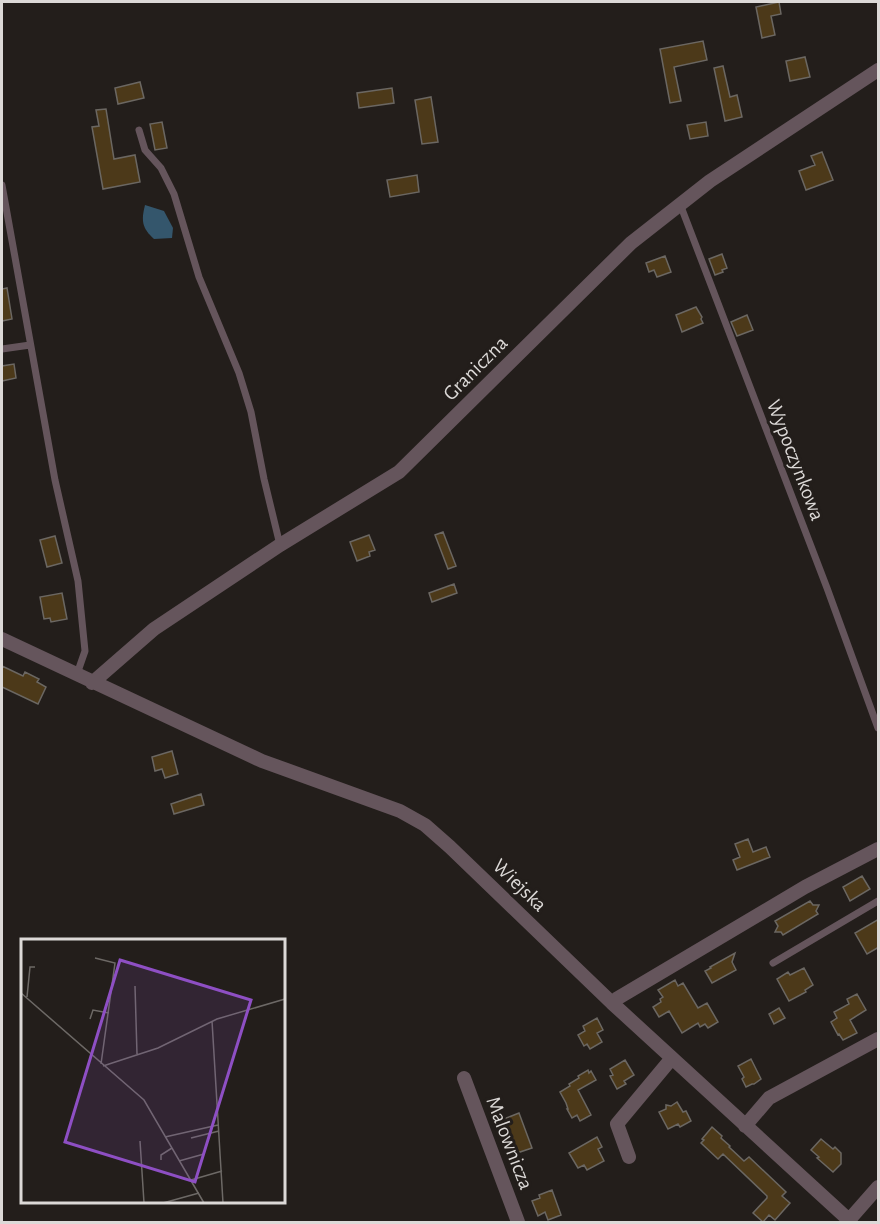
<svg xmlns="http://www.w3.org/2000/svg" width="880" height="1224" font-family="'Alegreya Sans',sans-serif">
  <rect width="100%" height="100%" fill="#231e1b"/>
  <!-- water -->
  <path fill="#34566c" d="M145 205 164 211 173 228 172 238 154 239C142 228 141 221 145 205Z"/>
  <!-- building -->
  <path fill="#4c3919" stroke="#6b6762" stroke-width="1.5" d="M779 2 781 14 771 16 775 35 762 38 756 7Z
    M703 41 707 60 674 67 681 101 670 103 660 49Z
    M805 57 810 77 790 81 786 61Z
    M723 66 730 97 737 95 742 117 725 121 714 68Z
    M140 82 144 98 118 104 115 88Z
    M392 88 394 103 359 108 357 93Z
    M431 97 438 142 422 144 415 100Z
    M106 109 114 159 135 155 140 182 103 189 92 127 99 126 96 110Z
    M162 122 167 148 155 150 150 124Z
    M706 122 708 136 690 139 687 125Z
    M822 152 833 180 806 190 799 171 815 165 811 156Z
    M417 175 419 192 390 197 387 180Z
    M722 254 727 268 722 270 723 272 715 275 709 259Z
    M665 256 671 272 657 277 654 270 649 272 646 263Z
    M7 288 12 319 2 321V289Z
    M696 307 702 317 701 319 703 323 682 332 676 315Z
    M747 315 753 330 737 336 731 322Z
    M14 364 16 378 2 381V366Z
    M443 532 456 566 448 569 435 535Z
    M369 535 375 550 369 552 370 556 357 561 350 542Z
    M55 536 62 563 47 567 40 540Z
    M454 584 457 593 432 602 429 593Z
    M62 593 67 619 51 622 50 618 44 619 40 597Z
    M2 666 23 676 25 672 39 679 37 682 46 687 38 704 2 687Z
    M172 751 178 774 165 778 162 769 155 771 152 757Z
    M201 794 204 805 174 814 171 804Z
    M748 839 753 852 766 847 770 857 737 870 733 860 740 857 735 844Z
    M862 876 870 889 850 901 843 887Z
    M810 901 813 905H819L816 911 818 914 783 935 781 932H775L778 926 775 921Z
    M879 919V947L867 954 855 933Z
    M735 953 732 962 736 970 712 983 705 971 711 968 710 967Z
    M804 968 813 985 805 990 806 992 789 1001 777 979 788 972 790 975Z
    M675 980 678 986 683 983 698 1008 707 1003 718 1022 708 1028 705 1024 700 1027 698 1023 682 1033 669 1011 659 1017 653 1007 661 1002 660 999 663 997 658 990Z
    M857 994 866 1010 850 1020 857 1033 843 1040 839 1034 838 1035 831 1022 837 1018 834 1012 849 1004 847 999Z
    M779 1008 785 1018 774 1024 769 1014Z
    M597 1018 603 1030 597 1033 602 1042 590 1049 587 1044 584 1046 578 1035 585 1031 583 1026Z
    M751 1059 761 1079 754 1084H752L746 1087 742 1079 744 1077 738 1066Z
    M625 1060 634 1075 624 1081 626 1084 617 1089 610 1076 613 1075 610 1069Z
    M588 1070 589 1073 591 1071 596 1080 578 1090 591 1115 580 1121 577 1115 572 1118 567 1109H568L566 1103 560 1092 570 1086 569 1084 579 1078 578 1076Z
    M677 1102 683 1112 686 1111 691 1121 680 1127 678 1124 668 1129 659 1112 666 1109V1105L671 1106Z
    M519 1113 532 1148 517 1153 511 1139 508 1140 503 1128 507 1127 504 1119Z
    M712 1127 722 1136 721 1138 730 1146 729 1147 744 1161 749 1157 786 1192 782 1196 790 1203 775 1220 769 1215 763 1222 753 1213 767 1198V1196L723 1154 718 1159 701 1143 704 1140 702 1139Z
    M597 1137 602 1147 598 1149 604 1161 587 1170 584 1165 578 1168 569 1153Z
    M821 1139 833 1149 835 1147 841 1153V1164L833 1172 817 1158 819 1157 811 1150Z
    M552 1190 561 1215 548 1220 545 1212 538 1216 532 1201 540 1198 539 1195Z"/>
  <g fill="none" stroke-linecap="round" stroke-linejoin="round">
    <!-- service -->
    <path stroke="#65555c" stroke-width="7" d="M139 130 145 150 161 168 174 194 199 277 239 373 251 412 264 479 280 545
      M2 185 55 480 78 581 85 651 77 674
      M680 204 827 588 878 728
      M2 349 30 345
      M773 963 878 901"/>
    <!-- minor -->
    <path stroke="#65555c" stroke-width="14" d="M2 639 262 761 400 811 425 825 450 847 612 1003 851 1222
      M92 683 154 629 280 545 399 472 631 243 710 181 878 70
      M612 1003 618 998 805 887 878 849
      M464 1078 518 1222
      M745 1126 769 1098 878 1039
      M629 1157 617 1124 672 1058
      M849 1220 878 1187"/>
  </g>
  <g text-anchor="middle" stroke-width="6" stroke-linejoin="round" paint-order="stroke">
    <!-- street labels -->
    <g font-size="21" fill="#dcd9d7" stroke="#231e1b">
      <text transform="translate(475 368) rotate(-45)" y="7">Graniczna</text>
      <text transform="translate(796 460) rotate(69)" y="7">Wypoczynkowa</text>
      <text transform="translate(520 885) rotate(44)" y="7">Wiejska</text>
      <text transform="translate(510 1143) rotate(69)" y="7">Malownicza</text>
    </g>
  </g>
  <!-- overview -->
  <g transform="translate(21 939)">
    <rect width="264" height="264" fill="#231e1b"/>
    <path fill="none" stroke="#6d6966" stroke-width="1.5" d="M74 19 94 24 80 125M114 47 116 115M0 54 123 161 183 264M6 58 9 28H14M69 80 72 71 88 74M191 82 202 264M82 127 137 109 196 80 264 60M144 198 197 186M170 199 198 192M119 202 123 264M140 221V216L151 209M158 222 183 215M170 241 201 232M142 264 178 254"/>
    <path fill="#8e4fc4" fill-opacity="0.15" stroke="#8e4fc4" stroke-width="3" d="M99 21 230 61 174 243 44 203Z"/>
    <rect width="264" height="264" fill="none" stroke="#dcd9d7" stroke-width="3"/>
  </g>
  <!-- border -->
  <rect width="880" height="1224" fill="none" stroke="#dcd9d7" stroke-width="6"/>
</svg>
